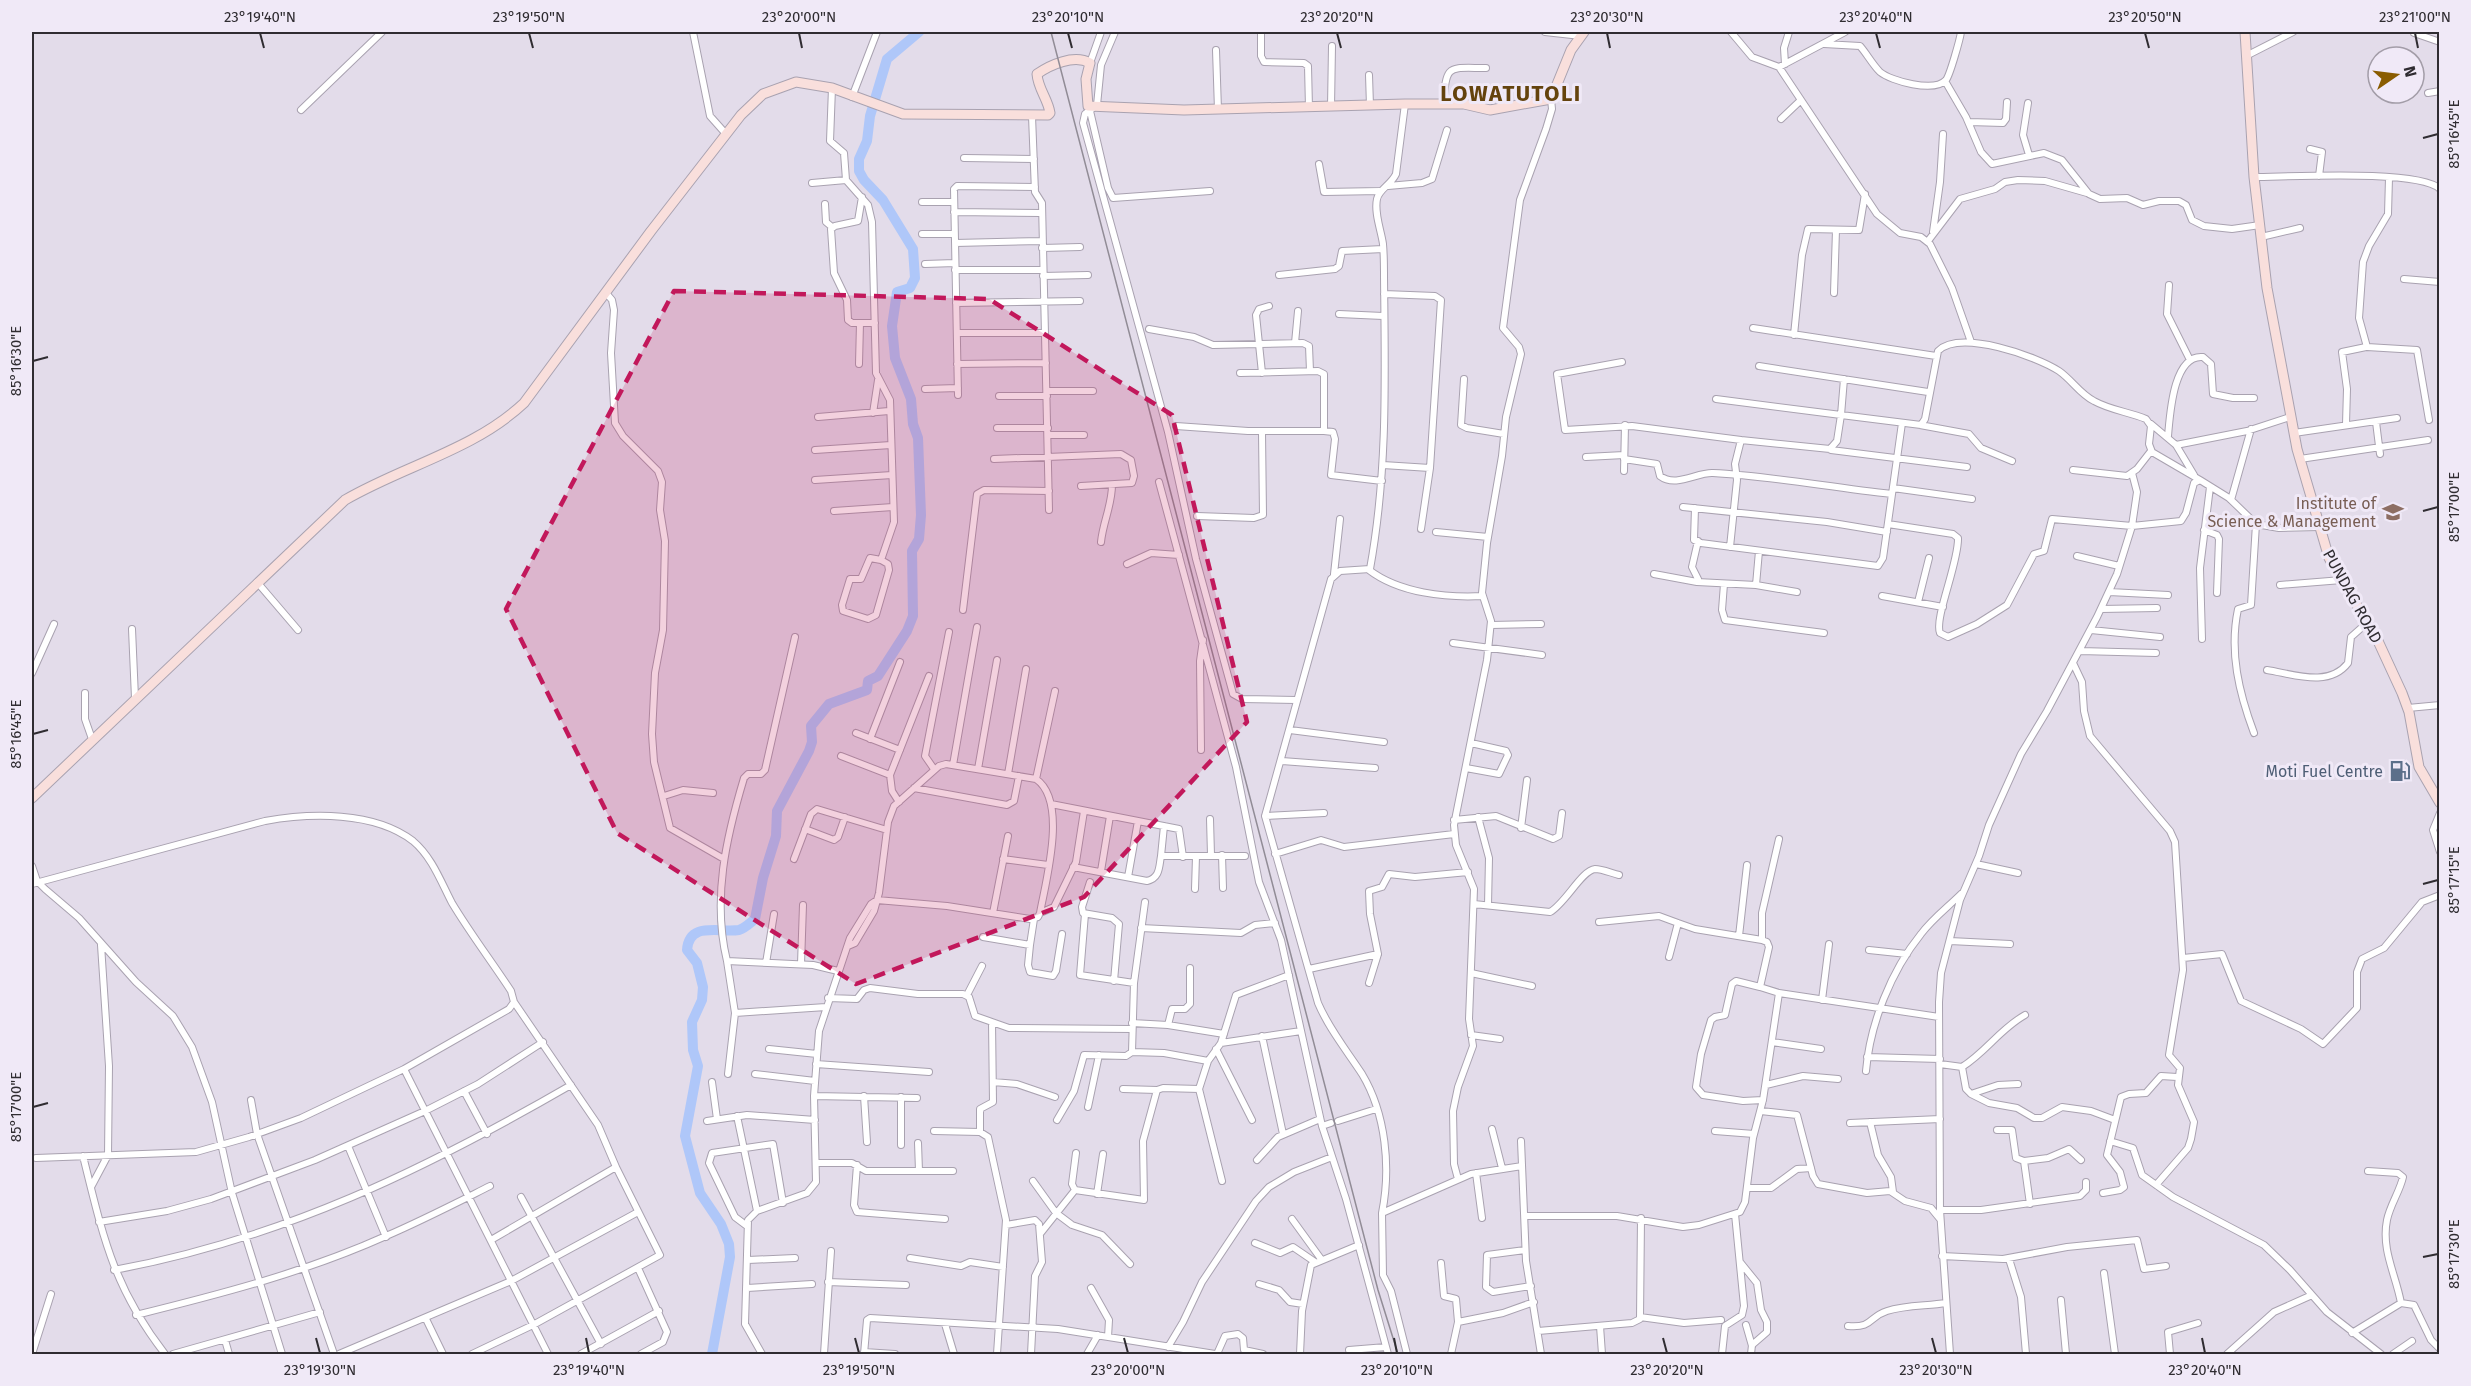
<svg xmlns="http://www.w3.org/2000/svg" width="2471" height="1386" font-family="'Fira Sans',sans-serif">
  <rect width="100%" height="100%" fill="#e3dcea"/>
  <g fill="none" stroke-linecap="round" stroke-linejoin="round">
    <!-- river -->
    <path stroke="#afc7f9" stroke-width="10" d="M712 1354 730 1257 729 1244 721 1224 700 1193 685 1136 698 1066 693 1050 692 1022 702 1000 703 987 697 963 687 950C689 921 719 933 739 930 745 928 750 923 755 919L763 878 776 836 777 811 809 751 812 742 811 726 829 704 867 690 868 681 878 676 907 631 913 616 912 551 919 539 921 515 918 438 913 424 911 399 895 358 892 326 897 292 910 288 915 278 913 249 883 200 864 180 859 171V159L867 141 870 116 887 59 919 32"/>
    <defs>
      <path id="street" d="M693 32 710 116 726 134
        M1115 32 1101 65 1097 105 1085 114 1083 123 1168 432 1196 559 1233 694 1242 699 1296 700
        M1261 32V56L1264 62 1304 63 1308 66 1309 108
        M1545 32 1581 36
        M1731 32 1752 57 1779 67 1845 32
        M2414 33 2440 42
        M1824 44 1860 46C1867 54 1872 64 1880 72 1891 81 1934 93 1946 80 1950 75 1960 39 1961 32
        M1216 50 1218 110
        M2246 56 2293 32
        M1090 63 1101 32
        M1785 64 1784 48 1789 32
        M1779 67 1877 214 1900 233 1921 237 1930 244 1952 288 1971 342
        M1369 75 1370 106
        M1945 81 1966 117 1981 152 1992 164 2044 153 2062 160 2089 194 2100 199 2127 198 2143 205 2159 201H2179L2186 205 2192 220 2204 226 2232 229 2260 225
        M832 88 830 141 844 153 846 180 868 205 872 222 876 373 890 400 894 522 881 560 888 564 889 570 876 615 868 619 843 611 842 605 850 579H861L870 558 881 560
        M2428 93 2440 91
        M852 97 877 32
        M2028 103 2023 135 2029 155
        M1443 104C1447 63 1447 68 1486 68
        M1331 107 1332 46
        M301 110 382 32
        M1090 111 1108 188 1113 198 1210 191
        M1032 116 1035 192 1042 203 1049 510
        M1781 119 1801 100
        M1969 122 2003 123 2006 119 2007 102
        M2310 149 2322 152 2319 176
        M964 158 1034 159
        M1319 164 1324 192 1380 191
        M2254 177C2288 177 2419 169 2440 189
        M2389 178 2388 214 2369 246 2363 262 2359 318 2367 347 2417 350 2429 420
        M812 183 846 180
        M1388 186 1422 183 1432 179 1447 130
        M862 197 858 221 835 226 831 229 834 273 847 300 848 320 852 323H875
        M922 202H954
        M825 204 826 222 832 227
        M954 212 1041 213
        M1933 232 1940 182 1943 134
        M922 234H954
        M2261 237 2300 228
        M1928 241 1960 199 1995 189 2005 182 2018 180 2045 181 2087 193
        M955 243 1042 241
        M1042 248 1080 247
        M925 264 955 263
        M955 270H1043
        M1279 275 1335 269 1339 266 1342 251 1383 249
        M1043 276 1088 275
        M2404 279 2440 282
        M2169 285 2167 314 2190 360
        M606 293 612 300 614 310 611 353 615 423 623 436 658 471 662 482 660 510 665 541 663 630 655 673 652 734 654 762 670 828 724 859
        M1834 293 1836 230
        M1384 294 1435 296 1441 300 1430 468
        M956 303 1080 301
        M1339 314 1383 316
        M1753 328 1936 356
        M1149 329 1194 337 1213 345 1303 343 1309 346 1310 371
        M957 333H1045
        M1794 335 1802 255 1808 229 1859 230 1865 194
        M1295 343 1298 311
        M1622 362 1557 374 1565 430 1632 426 1741 440
        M859 364 860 323
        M957 364 1046 363
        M1759 366 1928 392
        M1240 373 1318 371 1324 374V431L1333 432 1335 439 1331 475 1382 481
        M1262 373 1256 315 1259 309 1269 306
        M1464 379 1461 425 1467 428 1504 434
        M925 389 958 388
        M1047 391H1093
        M958 395 954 189 957 186 1035 187
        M999 396H1047
        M1716 399 1841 415 1844 379
        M873 413 878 380
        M818 417 889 411
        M2376 422 2380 454
        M2151 424 2176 445 2194 475
        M2346 424 2347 389 2342 352 2366 347
        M1920 425 1969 434 1981 448 2012 461
        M1176 426 1248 431H1324
        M997 428H1048
        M2294 433 2397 418
        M1048 435H1084
        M2168 436C2170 415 2173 354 2203 357L2211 364 2213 394 2233 398H2254
        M2176 445 2247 431 2290 417
        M815 450 891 445
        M1831 450 1967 467
        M1586 457 1624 455
        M994 459 1121 454 1131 460 1134 476 1132 483 1081 486
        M1624 459 1657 464 1660 476C1676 488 1697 472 1713 473 1773 476 1832 488 1892 494
        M2300 459 2428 440
        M1383 465 1430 468 1421 529
        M2073 470 2127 476 2137 469 2151 451
        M1624 471 1625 425
        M815 480 892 475
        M1159 482 1236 767 1259 882 1281 940 1322 1126 1346 1199 1388 1354
        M1893 488 1972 499
        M2231 500 2251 429
        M1683 507 1827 522 1887 532
        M1695 508 1694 540 1701 543 1878 566 1883 558 1902 423
        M834 511 893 507
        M1197 516 1254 518 1263 515 1262 432
        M1888 524 1953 534 1958 538C1959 562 1934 618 1940 633L1948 637 1977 624 2007 605 2034 554 2044 551 2052 519 2132 526 2137 492 2132 473
        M2204 530 2217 535 2219 539 2217 593
        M1436 532 1488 537
        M1101 542C1103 522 1112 505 1112 485
        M1730 547 1737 480 1735 464 1741 440 1830 449 1837 441 1841 415 1921 425 1925 419 1938 351C1960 329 2036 356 2059 371 2072 380 2080 394 2094 401 2110 410 2129 412 2146 419L2151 426 2149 444 2152 452 2200 480
        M2077 556 2119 566
        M1127 564 1151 553 1179 555
        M1369 570C1399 593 1446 598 1483 596
        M1334 574 1340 519
        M1654 574 1697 582 1756 585 1759 551
        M1698 579 1692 567 1698 541
        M257 582 298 630
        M1724 584 1722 610 1725 620 1824 633
        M1756 585 1797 592
        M2280 585 2342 580
        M2109 592 2168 595
        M1882 596 1943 607
        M1918 602 1929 558
        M2101 609 2157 608
        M963 610 977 494 984 490 1049 491
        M1491 625 1541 624
        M132 629 135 698
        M2091 630 2160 637
        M795 637 765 770 761 774H748L744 778C726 838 712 899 727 961L813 965 838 971
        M2202 639 2200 568 2210 487
        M1453 643 1542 655
        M2080 651 2156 653
        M2073 663 2082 682 2084 711 2090 736 2170 831 2175 842 2183 970 2169 1055 2180 1068 2178 1085 2194 1122 2191 1139 2188 1148 2156 1185
        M2267 670C2293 674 2329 688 2348 663L2351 637 2368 622
        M32 673 54 624
        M85 693V719L92 739
        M2408 708 2440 705
        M1290 730 1384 742
        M856 733 900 750
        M2254 733C2239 693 2229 652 2238 609L2251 605 2256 524
        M870 739 900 662
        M1201 750 1200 661 1203 640
        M841 756 890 775
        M1282 761 1375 768
        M953 765 977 627
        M1466 768 1499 774 1508 755 1506 751 1471 743
        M934 769 925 756 949 632
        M978 769 997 660
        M1008 774 1026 669
        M1036 779 1055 691
        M914 788 1007 805 1014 801 1019 776
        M664 796 683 790 713 793
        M899 802 892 791 890 775 929 676
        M1051 804 1179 829 1183 857
        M2440 813 2433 830 2440 852
        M1265 816 1324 813
        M1478 817 1489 858 1488 905
        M1210 819 1211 855
        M1454 820 1496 816 1553 839 1559 836 1562 813
        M1521 828 1527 780
        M805 829 834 840 838 837 845 817
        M1275 854 1321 840 1344 847 1454 834
        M1222 855 1223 888
        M1161 856 1164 826
        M794 859 811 814 817 809 887 830
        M1003 859 1048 865
        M1976 864 2018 873
        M32 866 37 881 45 889 79 918 136 982 173 1016 192 1047 212 1102 232 1193 282 1354
        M1073 867 1147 881C1160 878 1159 867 1161 856H1245
        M1101 871 1110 816
        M1128 877 1138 821
        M1090 882 1082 907 1083 913 1112 918 1119 924 1114 981
        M32 884 265 821C310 813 374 811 413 841 432 857 441 882 452 903 470 933 492 962 511 991L514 1002 509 1009 404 1069 301 1118 249 1137 196 1152 36 1158
        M1195 889 1196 856
        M1474 904 1550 912C1565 904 1582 870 1595 869 1602 869 1611 873 1619 875
        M993 913 1008 836
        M1085 914 1080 975 1134 983
        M1599 922 1659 916 1678 923
        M1141 928 1241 933 1255 925 1275 923
        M1739 936 1747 865
        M983 937 1030 945 1034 919
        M1762 940V913L1779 839
        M1950 941 2010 944
        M1030 945 1028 965 1030 972 1053 976 1056 971 1062 934
        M848 946 855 943 874 911 879 893 888 822 894 806 939 766 946 764 1036 779C1068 801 1046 880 1040 913L1054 907 1076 862 1084 811
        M1869 950 1907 954
        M1669 957 1678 923 1695 929 1762 940 1767 942 1769 947 1760 987 1779 993
        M2183 958 2222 954 2241 1001 2301 1029 2323 1044 2357 1008V972L2362 959 2384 948 2422 902 2440 895
        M727 961 735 1013 728 1074
        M766 963 774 914
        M801 964 803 905
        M1309 969 1378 954
        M1471 973 1532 986
        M1369 983 1378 954 1370 914 1369 891 1382 887 1389 874 1415 877 1468 872
        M1760 987 1736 981 1732 984 1725 1015 1715 1017 1711 1020 1701 1054 1696 1087 1703 1095 1743 1101 1763 1100
        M967 995 982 966
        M828 998 857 999 864 990 870 988 918 994H963L969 997 975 1016 992 1022
        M1822 1000 1829 944
        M735 1013 826 1007
        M1132 1023 1168 1025 1224 1034
        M1168 1025 1172 1009H1185L1190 1004V968
        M1471 1035 1500 1039
        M1262 1036 1283 1134
        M1772 1042 1821 1049
        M1221 1043 1301 1031
        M769 1049 817 1054
        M1216 1049 1252 1120
        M1132 1052 1164 1053 1208 1061
        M1867 1057 1940 1059
        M816 1064 929 1072
        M1940 1064 1962 1067 1966 1089 1971 1094 1998 1085 2018 1084
        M1962 1067C1986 1052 2000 1029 2025 1015
        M404 1069 548 1354
        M1866 1071C1870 1024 1891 971 1921 934 1932 919 1948 907 1961 894
        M755 1074 815 1081
        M712 1082 717 1119
        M993 1082 1017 1084 1055 1097
        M1766 1085 1803 1076 1838 1079
        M1123 1089 1157 1090
        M464 1091 487 1134
        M1971 1094 1989 1103 2017 1108 2034 1118H2042L2062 1107 2091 1111 2115 1120
        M814 1096 917 1098
        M864 1096 867 1142
        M901 1097V1145
        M251 1100 257 1134 334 1354
        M1088 1107 1099 1055
        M1761 1111 1797 1115 1813 1176 1818 1184 1867 1193 1890 1191 1905 1201 1931 1208 1940 1219
        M737 1116 757 1211
        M1057 1120 1074 1091 1084 1055 1126 1056 1132 1052 1134 983 1145 902
        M707 1121 747 1115 815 1120
        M1338 1121 1376 1109
        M1870 1122 1878 1155 1891 1177 1893 1192
        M1850 1123 1940 1119
        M1322 1126 1331 1123
        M1492 1129 1502 1168
        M1997 1130H2012L2016 1158 2024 1161 2030 1204
        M934 1131 980 1132 988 1137 1006 1220 997 1354
        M1715 1131 1754 1134
        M980 1132V1109L993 1102 992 1022 1009 1028 1132 1029
        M1521 1141 1526 1261 1541 1354
        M2110 1141 2133 1148 2142 1175 2173 1197 2264 1245 2290 1270 2327 1312 2381 1354
        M918 1143 919 1171
        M348 1146 386 1237
        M83 1156C103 1236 113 1287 165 1354
        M1257 1160 1278 1137 1320 1119
        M2024 1161 2048 1158 2069 1149 2081 1160
        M817 1163H852L866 1171H953
        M857 1165 854 1205 857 1212 945 1219
        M1476 1173 1482 1218
        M1458 1179 1454 1164 1453 1111 1458 1087 1473 1046 1469 1019 1474 889 1456 845 1454 825 1487 660 1491 621 1482 593 1487 543 1502 456 1506 417 1521 354 1519 347 1503 328 1520 200 1546 129 1552 109 1551 99
        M1033 1181 1056 1213 1072 1225 1102 1235 1130 1264
        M1222 1181 1199 1089 1208 1061 1221 1043 1236 995 1289 975
        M91 1187 108 1155 109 1066 101 945
        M1747 1188H1771L1797 1169 1811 1168
        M1075 1190 1072 1184 1076 1153
        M2103 1193 2120 1190 2124 1187 2120 1172 2107 1155 2121 1097 2129 1094 2146 1093 2161 1076 2177 1077
        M1097 1194 1103 1154
        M521 1197 601 1344
        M1940 1210H1981L2080 1196 2086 1190V1182
        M1382 1213C1391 1168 1386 1114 1362 1074 1347 1051 1329 1029 1318 1003L1265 816 1331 579 1340 571 1370 569C1388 470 1385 376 1384 276 1384 266 1384 255 1383 244 1381 230 1374 213 1377 199 1379 189 1391 185 1396 174L1405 104
        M1525 1216H1617L1683 1227 1699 1225 1740 1212 1745 1202 1753 1138 1763 1100 1779 993 1939 1017
        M1292 1219 1321 1259
        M99 1222 167 1211 211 1199 315 1160 425 1111 478 1084 543 1042
        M1006 1225 1035 1220 1039 1224 1042 1262 1035 1276 1031 1354
        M747 1226 735 1217 709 1163 712 1153 773 1144 783 1203
        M1040 1234 1075 1190 1144 1200 1143 1141 1157 1090 1163 1088 1199 1089
        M491 1240 616 1167 598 1125 514 1002
        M1255 1243 1280 1253 1293 1247 1315 1262
        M1525 1250 1487 1255 1486 1287 1493 1292 1531 1286
        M1942 1256 2003 1259 2067 1247 2137 1240 2144 1269 2166 1266
        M910 1258 961 1266 970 1262 1003 1267
        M2009 1259 2021 1297 2026 1354
        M748 1260 795 1258
        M1740 1262 1757 1283 1761 1310 1767 1322V1332L1752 1345 1751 1354
        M1441 1263 1444 1296 1456 1299 1458 1322
        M638 1268 667 1332 663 1342 641 1354
        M114 1270C282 1239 424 1170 571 1085
        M2104 1273 2115 1354
        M828 1282 906 1285
        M1259 1284 1279 1290 1290 1302 1303 1304
        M747 1288 812 1284
        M1091 1288 1109 1320 1108 1337
        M2061 1300 2066 1354
        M2401 1303 2414 1305 2431 1340 2440 1349
        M136 1315C221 1294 306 1272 386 1236 421 1221 456 1203 490 1186
        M1640 1317 1684 1323 1721 1320
        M426 1319 443 1354
        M945 1324 954 1354
        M1746 1325 1752 1346
        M1600 1326 1602 1354
        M1848 1326C1874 1328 1868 1317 1887 1311 1905 1305 1927 1306 1946 1303
        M1538 1331 1632 1323 1640 1319 1641 1218
        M2352 1333 2401 1303C2396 1275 2381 1250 2387 1220 2390 1205 2400 1191 2403 1177L2398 1173 2368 1171
        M225 1340 229 1354
        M1168 1347 1183 1322 1202 1282 1256 1201 1269 1187 1294 1172 1332 1157
        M1349 1350 1386 1347
        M864 1352 895 1354
        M32 1354 51 1294
        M173 1354 320 1312
        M339 1354 511 1281 638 1212
        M472 1354 533 1325 660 1255 616 1167
        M581 1354 659 1311
        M762 1354 745 1324 748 1220 757 1211 807 1193 816 1182 814 1096 819 1031 850 938 871 904 877 900 947 906 1030 919 1038 917 1040 913
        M824 1354 831 1251
        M864 1354 867 1320 870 1318 1058 1329 1215 1354
        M1087 1354 1098 1335
        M1217 1354 1225 1336 1238 1334 1243 1338 1244 1350 1263 1354
        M1300 1354 1302 1311 1311 1265 1359 1245
        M1407 1354 1391 1291 1383 1275 1382 1213 1471 1174 1522 1166
        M1451 1354 1458 1322 1503 1313 1534 1302
        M1722 1354 1725 1326 1742 1315 1744 1306 1735 1214
        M1950 1354 1940 1210 1939 1002 1941 973 1960 900 1979 856 1989 825 2021 754 2047 711 2097 617 2117 574 2132 526 2181 521 2186 513 2194 483 2200 480 2229 498 2256 524 2279 528 2319 527
        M2170 1354 2168 1332 2198 1323
        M2227 1354 2274 1312 2312 1295
        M2393 1354 2412 1341"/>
      <path id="secondary" d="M2245 32 2254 177 2267 288 2297 449 2329 558 2378 641 2402 693 2409 712 2419 767 2440 803
        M32 798 345 500C403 466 474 450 524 403L651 231 741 115 763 94 796 82 832 88 903 114 1048 115 1050 113C1048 99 1038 89 1037 74 1050 65 1074 54 1090 63L1086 79 1088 106 1184 110 1405 104H1464L1490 110 1551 99 1571 50 1584 32"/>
    </defs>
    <!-- street casing -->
    <use href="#street" stroke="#a9a2b0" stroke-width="8"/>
    <!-- secondary casing -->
    <use href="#secondary" stroke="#a9a2b0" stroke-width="11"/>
    <!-- street -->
    <use href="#street" stroke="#fff" stroke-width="6"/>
    <!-- secondary -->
    <use href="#secondary" stroke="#f9dfdc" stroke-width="9"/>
    <!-- rail -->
    <path stroke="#918c96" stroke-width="1.5" d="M1051 32 1378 1290 1398 1354"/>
  </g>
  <!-- marked area -->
  <path fill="#c2185b" fill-opacity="0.2" stroke="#c2185b" stroke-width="4.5" stroke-dasharray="12 8" stroke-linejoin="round" d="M674 291 989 299 1172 415 1247 722 1084 897 856 984 617 833 506 609Z"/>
  <!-- ticks -->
  <path fill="none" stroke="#2f2c31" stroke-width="2" d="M260 33 264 48M529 33 533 48M799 33 802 48M1068 33 1072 48M1337 33 1341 48M1607 33 1610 48M1876 33 1880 48M2145 33 2149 48M2415 33 2418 48M2423 138 2438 134M33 361 48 357M2423 511 2438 507M33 734 48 730M2423 884 2438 880M33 1107 48 1103M2423 1257 2438 1254M316 1338 320 1353M586 1338 589 1353M855 1338 859 1353M1124 1338 1128 1353M1394 1338 1397 1353M1663 1338 1667 1353M1932 1338 1936 1353M2202 1338 2205 1353"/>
  <!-- icons -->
  <defs>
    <symbol id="university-bare" viewBox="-9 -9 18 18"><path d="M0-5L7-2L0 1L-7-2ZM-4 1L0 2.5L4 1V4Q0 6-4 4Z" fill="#8d6e63" stroke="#f0e9f7" stroke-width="2.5" paint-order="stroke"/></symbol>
    <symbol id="fuel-bare" viewBox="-9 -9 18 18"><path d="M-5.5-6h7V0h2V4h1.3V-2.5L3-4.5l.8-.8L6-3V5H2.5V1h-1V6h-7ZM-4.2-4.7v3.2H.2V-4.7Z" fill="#5c6f8a" stroke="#f0e9f7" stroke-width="2.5" paint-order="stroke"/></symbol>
  </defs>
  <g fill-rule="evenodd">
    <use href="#university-bare" x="2378" y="497" width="30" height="30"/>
    <use href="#fuel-bare" x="2385" y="756" width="30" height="30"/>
  </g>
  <g text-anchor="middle" stroke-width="6" stroke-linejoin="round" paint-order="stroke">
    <!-- education labels -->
    <g font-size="16" fill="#785e54" stroke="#f0e9f7" text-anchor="end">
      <text x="2376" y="509">Institute of<tspan x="2376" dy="18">Science &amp; Management</tspan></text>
    </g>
    <!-- street labels -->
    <g font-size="16" fill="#2f2c31" stroke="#f0e9f7">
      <text transform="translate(2353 596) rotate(61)" y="6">PUNDAG ROAD</text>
    </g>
    <!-- service labels -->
    <g font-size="16" fill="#4e5e75" stroke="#f0e9f7" text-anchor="end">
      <text x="2383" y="777">Moti Fuel Centre</text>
    </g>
    <!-- district labels -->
    <g font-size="22" font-weight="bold" letter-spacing="1.5" fill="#64430d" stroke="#f0e9f7">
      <text x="1511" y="101">LOWATUTOLI</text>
    </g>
  </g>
  <!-- border -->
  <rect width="2471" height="1386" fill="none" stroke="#f0e9f7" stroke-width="66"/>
  <!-- north arrow -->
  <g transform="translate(2396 75) rotate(76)"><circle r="28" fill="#f0e9f7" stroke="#a39da8" stroke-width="1.5"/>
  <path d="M0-4.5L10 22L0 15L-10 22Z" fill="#8a5c00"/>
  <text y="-9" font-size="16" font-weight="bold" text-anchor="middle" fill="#2f2c31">N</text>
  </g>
  <rect x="33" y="33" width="2405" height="1320" fill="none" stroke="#2f2c31" stroke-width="2"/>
  <g font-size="15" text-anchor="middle" fill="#2f2c31">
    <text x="260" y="22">23°19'40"N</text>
    <text x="529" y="22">23°19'50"N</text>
    <text x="799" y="22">23°20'00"N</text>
    <text x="1068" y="22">23°20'10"N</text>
    <text x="1337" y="22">23°20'20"N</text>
    <text x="1607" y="22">23°20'30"N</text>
    <text x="1876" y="22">23°20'40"N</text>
    <text x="2145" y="22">23°20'50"N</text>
    <text x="2415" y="22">23°21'00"N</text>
    <text transform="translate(2454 134) rotate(-90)" y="5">85°16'45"E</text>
    <text transform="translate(16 361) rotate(-90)" y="5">85°16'30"E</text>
    <text transform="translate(2454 507) rotate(-90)" y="5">85°17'00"E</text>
    <text transform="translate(16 734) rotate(-90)" y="5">85°16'45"E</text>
    <text transform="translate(2454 880) rotate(-90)" y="5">85°17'15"E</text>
    <text transform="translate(16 1107) rotate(-90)" y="5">85°17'00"E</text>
    <text transform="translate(2454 1254) rotate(-90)" y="5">85°17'30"E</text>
    <text x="320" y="1375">23°19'30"N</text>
    <text x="589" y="1375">23°19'40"N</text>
    <text x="859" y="1375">23°19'50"N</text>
    <text x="1128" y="1375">23°20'00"N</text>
    <text x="1397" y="1375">23°20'10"N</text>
    <text x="1667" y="1375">23°20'20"N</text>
    <text x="1936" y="1375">23°20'30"N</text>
    <text x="2205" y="1375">23°20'40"N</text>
  </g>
</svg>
